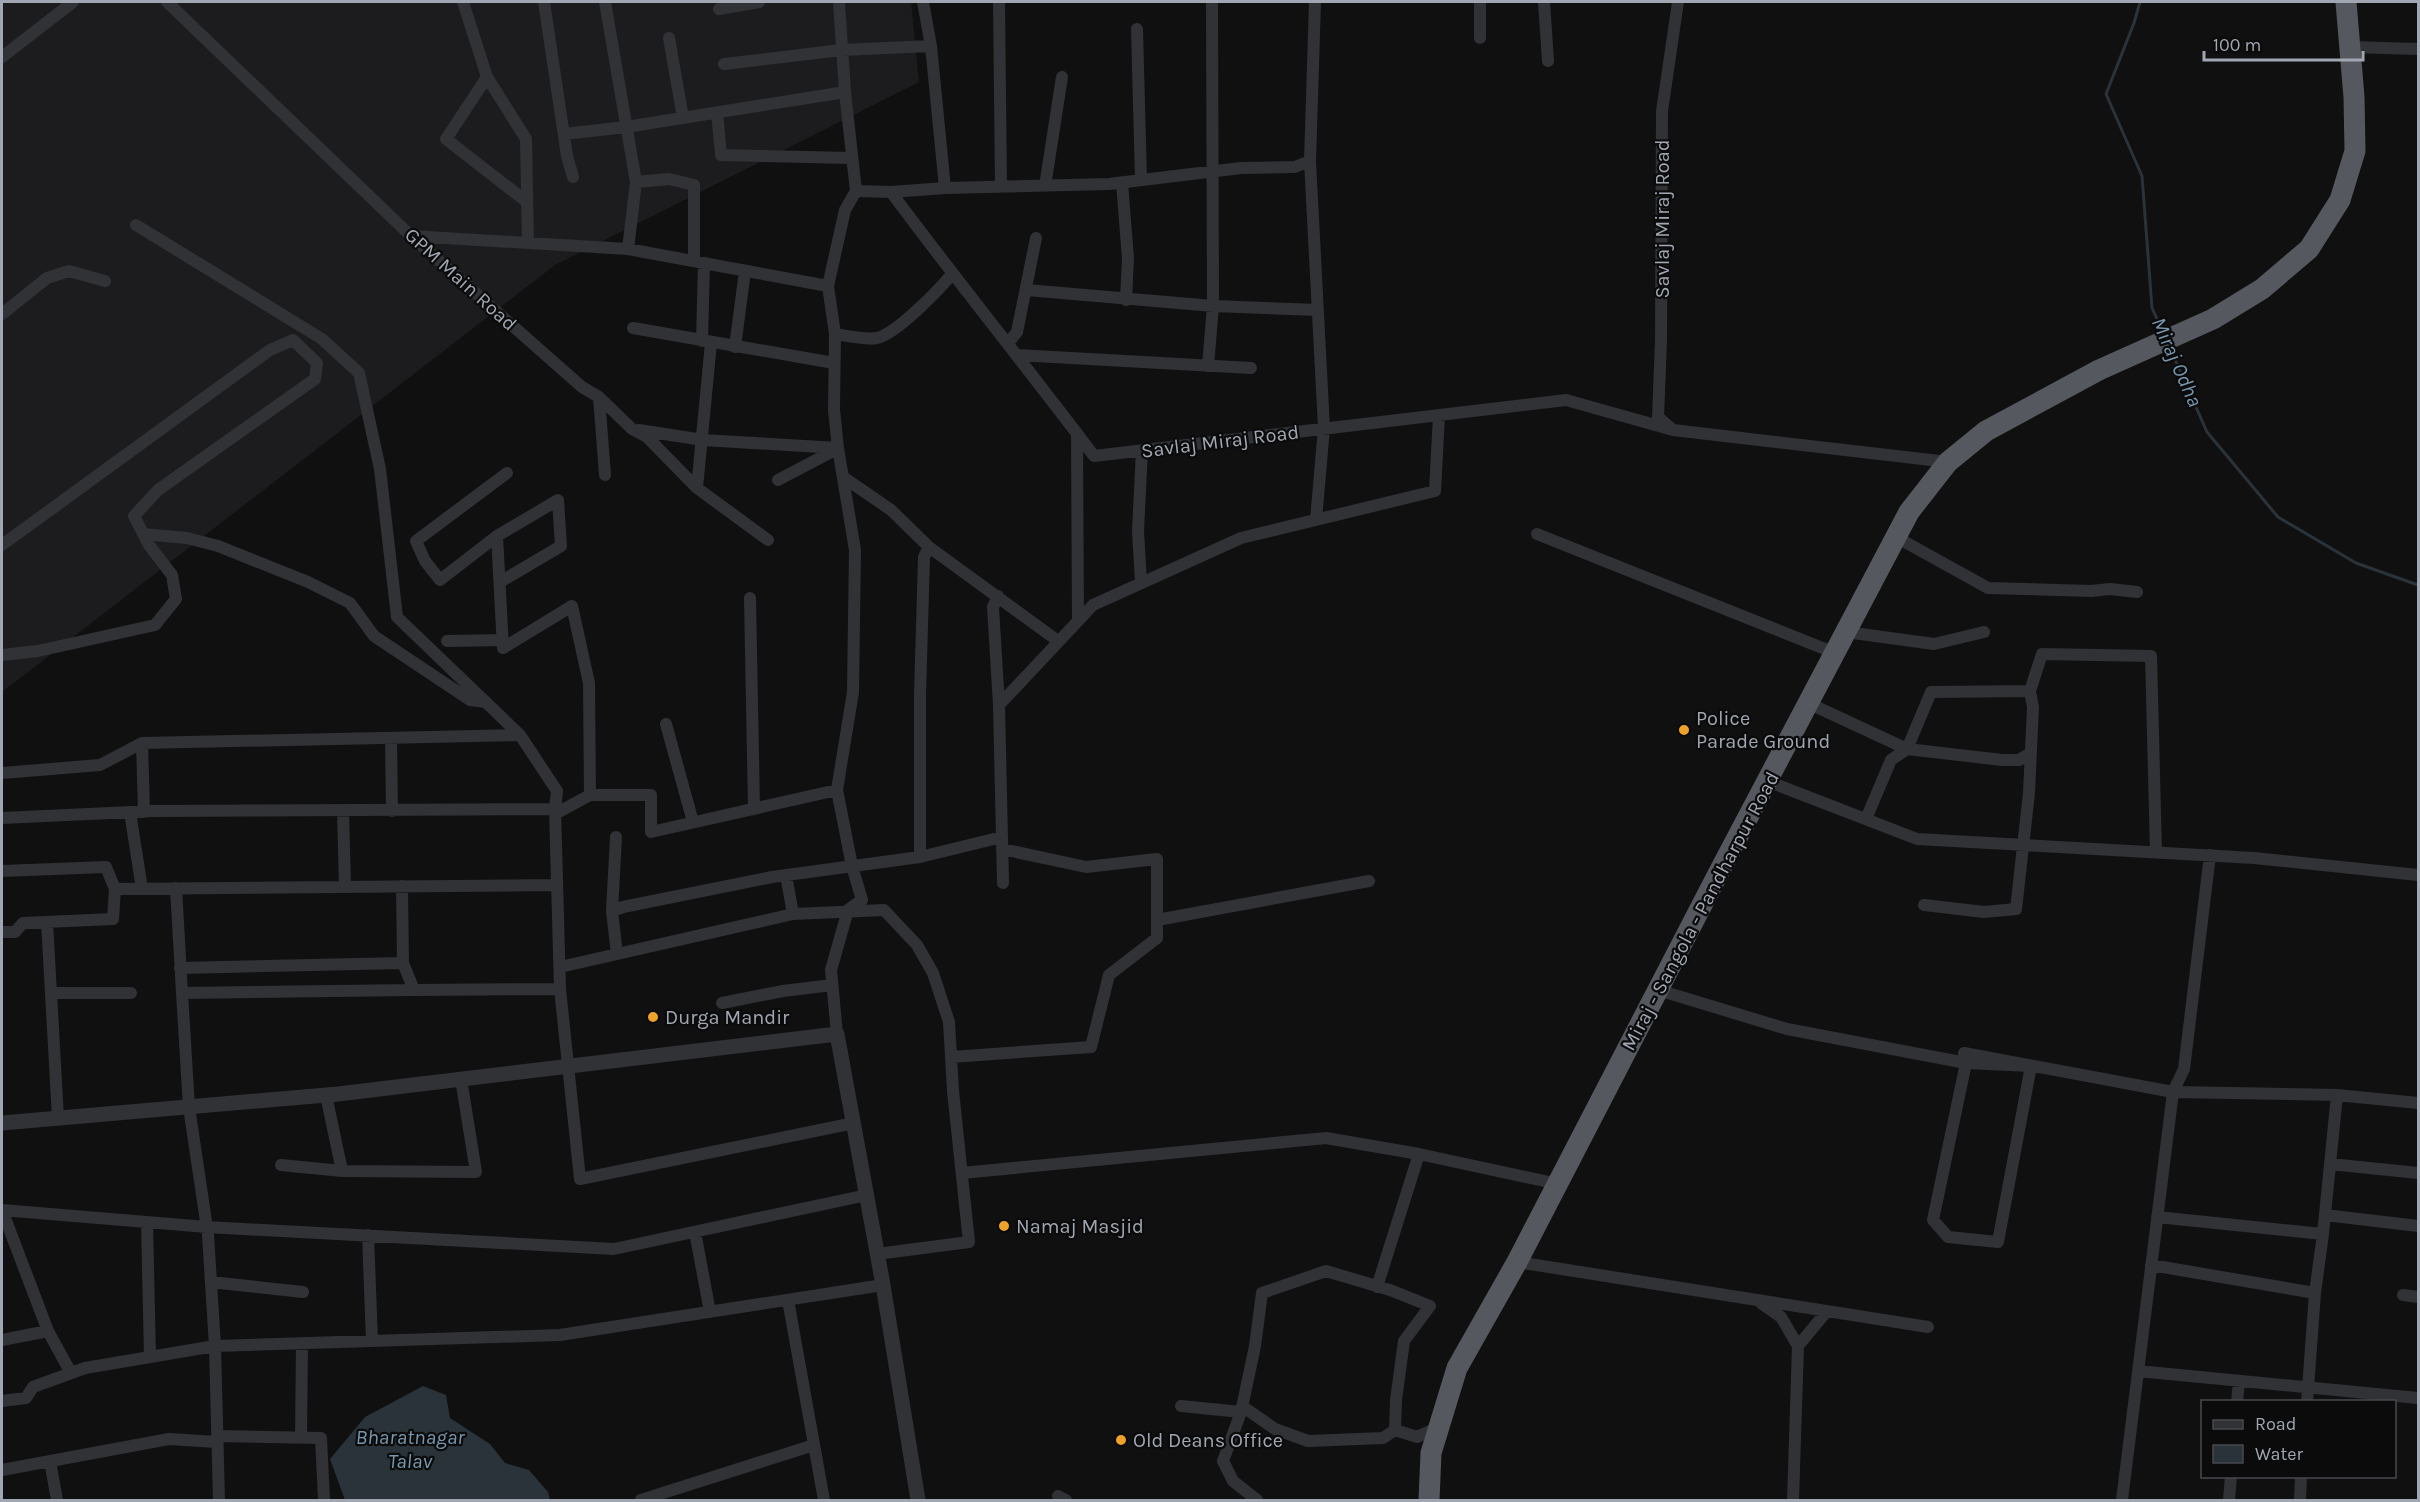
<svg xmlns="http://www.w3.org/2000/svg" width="2420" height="1502" font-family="Karla,sans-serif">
  <rect width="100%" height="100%" fill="#101011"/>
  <!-- built -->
  <path fill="#1c1c1e" d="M2 2H911L919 82 555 265 2 692Z"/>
  <!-- water -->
  <path fill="#2a3339" d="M423 1386 446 1395 450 1418 490 1444 505 1463 529 1470 548 1492 550 1500H345L330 1459 365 1417Z"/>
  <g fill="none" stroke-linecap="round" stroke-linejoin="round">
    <!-- stream -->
    <path stroke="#2a3339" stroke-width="3" d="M2140 2 2134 23 2106 94 2142 176 2152 308 2163 332
      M2169 346 2207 432 2278 517 2356 563 2418 585"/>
    <!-- minor -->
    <path stroke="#313236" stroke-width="12" d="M167 2 411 236 582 387 599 397 632 429 647 437 697 488 768 540
      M463 2 487 77 446 139 527 202
      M544 2 567 156 573 177
      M605 2 636 182 628 249
      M839 2 845 92
      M923 2 931 46
      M999 2 1001 186
      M1480 2V38
      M1544 2 1548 61
      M1678 2 1662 111 1661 341 1658 417 1673 430 1948 462
      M719 9 759 2
      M1137 29 1141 180
      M669 38 683 118
      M2350 47 2418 49
      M2 57 73 2
      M724 64 841 50 931 46 945 188
      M487 77 526 139 528 243
      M717 112 721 155 851 158
      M564 134 626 127 845 92 856 191
      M1310 161 1324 428 1316 520
      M636 182 669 179 694 185V261
      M1122 183 1128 258 1126 300
      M1045 186 1062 77
      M891 192C957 281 1027 367 1094 456L1566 400 1673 430
      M136 225 322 339 359 373 380 469 397 617 520 735
      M411 236 628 249 828 286
      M1027 290 1213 306 1318 310
      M2 314 47 278 69 271 105 281
      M633 328 834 363
      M835 334C848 336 865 340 877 338 896 334 939 290 952 274
      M702 341 704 263
      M1008 343 1017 332 1036 238
      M735 347 745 271
      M1017 355 1251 368
      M1208 366 1213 306 1212 2
      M599 397 605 475
      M639 430 703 440 838 448
      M1077 434 1078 620
      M507 473 416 541 425 561 440 580 497 536 503 648 572 606 589 683 590 795 555 814
      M843 477 891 510 929 547 1058 641
      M778 480 837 449
      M697 488 711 343
      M143 534 187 538 218 546 308 582 350 603 374 636 470 700 486 702
      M1537 534 1835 653
      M497 536 558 500 561 546 500 582
      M1896 537 1988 588 2091 591 2110 589 2137 592
      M2 545 270 350 293 340 317 363 315 379 158 490 134 516 149 545 172 575 176 599 155 625 38 651 2 655
      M1141 583 1138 531 1142 450
      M998 596 993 607 999 705
      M750 598 754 809
      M1846 632 1934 644 1984 632
      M447 641 503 640
      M2030 691 2042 654 2151 656 2156 852
      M1808 703 1907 749 1931 692 2030 691 2033 707 2029 793 2016 909 1984 912 1924 905
      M666 724 693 822
      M391 738 392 811
      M2 773 100 765 142 743
      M1767 781 1917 839 2254 858 2418 875
      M837 790 853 692 855 550 838 448 834 410 835 334 828 286 845 210 856 191 891 192 945 188 1109 184 1241 168 1295 167 1310 161 1315 2
      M590 795H651V832L837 790 852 866 862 900 848 910 831 970 837 1034
      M555 809 560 989 580 1179 854 1123
      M343 811 345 886
      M130 812 142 889
      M2 818 153 811 555 809 557 791 520 735 142 743 144 812
      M1866 819 1891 760 1907 749 2002 760H2019L2029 754
      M2210 855 2184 1069 2173 1092 2337 1095
      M920 857V695L924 557 929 547
      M2 871 106 867 115 889 113 919 23 923 15 932H2
      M1003 883 999 705 1093 605 1241 538 1435 491 1439 415
      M176 888 182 993 414 990 403 963
      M115 889 557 885
      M612 911 616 837
      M793 914 884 910 917 945 933 973 949 1022 953 1091 969 1242 877 1254
      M1157 920 1369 881
      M47 922 58 1118
      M617 954 612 911 623 907 772 877 920 857 1002 837
      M560 967 793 914 786 875
      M180 968 403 963 402 886
      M414 990 560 989
      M1658 990 1787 1029 1966 1063 1933 1220 1948 1237 1998 1242 2031 1066
      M52 993H131
      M182 993 189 1107 208 1235 215 1346 219 1500
      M722 1003 783 991 832 985
      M951 1057 1091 1047 1109 975 1157 938V859L1086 867 1002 849
      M2031 1066 1966 1063 1964 1053 2173 1092 2122 1500
      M326 1095 342 1171 476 1172 461 1079
      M2330 1164 2418 1173
      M281 1165 342 1171
      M962 1173 1326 1138 1419 1154 1558 1184
      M2 1210 207 1227 614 1249 867 1195
      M2 1210 48 1331 71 1373
      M2325 1215 2418 1226
      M147 1222 150 1357
      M695 1232 710 1312
      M2323 1234 2337 1095 2418 1103
      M368 1235 372 1341
      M1517 1262 1928 1327
      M2151 1265 2315 1293 2323 1234 2157 1217
      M211 1282 303 1292
      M1377 1287 1419 1154
      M2403 1295 2418 1297
      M788 1300 824 1500
      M1761 1303 1781 1317 1798 1346 1827 1311
      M2 1340 48 1331
      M2138 1371 2418 1398
      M2 1401 26 1398 33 1387 85 1368 215 1346 560 1335 883 1285
      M2237 1402 2239 1382
      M2307 1402 2315 1293
      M1181 1406 1241 1412
      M1242 1406 1275 1429 1308 1441 1383 1438 1395 1430 1417 1437 1439 1427
      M217 1436 321 1438 324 1500
      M301 1438 302 1344
      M50 1461 57 1500
      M2 1470 169 1439 217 1442
      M1058 1496 1066 1500
      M641 1500 814 1445
      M1257 1500 1233 1481 1223 1461 1241 1412 1255 1346 1262 1293 1326 1271 1390 1290 1430 1306 1404 1341 1396 1400 1395 1430
      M1793 1500 1798 1346
      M2229 1500 2231 1476
      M2300 1500 2301 1476"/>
    <!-- tertiary -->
    <path stroke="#313236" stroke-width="15" d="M2 1123 338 1094 837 1034 883 1285 918 1500"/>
    <!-- trunk -->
    <path stroke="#55585e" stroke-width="21" d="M1429 1500 1431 1453 1457 1368 1517 1262 1719 872 1909 512 1948 462 1986 431 2099 370 2213 319 2262 289 2309 249 2340 200 2355 151 2354 97 2346 2"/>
  </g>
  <!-- markers -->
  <g fill="#efa22a" stroke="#0b0b0c" stroke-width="2">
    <circle cx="1684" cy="730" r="6"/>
    <circle cx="653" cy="1017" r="6"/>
    <circle cx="1004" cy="1226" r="6"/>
    <circle cx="1121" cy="1440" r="6"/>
  </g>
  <g text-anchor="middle" stroke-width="4.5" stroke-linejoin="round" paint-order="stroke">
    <!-- street labels -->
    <g font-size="20" fill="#a1a7b2" stroke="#0b0b0c">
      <text transform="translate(1662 219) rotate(-90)" y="7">Savlaj Miraj Road</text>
      <text transform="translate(461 279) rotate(42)" y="7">GPM Main Road</text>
      <text transform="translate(1220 441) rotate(-7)" y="7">Savlaj Miraj Road</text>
      <text transform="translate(1700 911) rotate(-62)" y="7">Miraj - Sangola - Pandharpur Road</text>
    </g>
    <!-- poi labels -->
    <g font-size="20" fill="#a1a7b2" stroke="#0b0b0c" text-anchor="start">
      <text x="1696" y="725">Police<tspan x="1696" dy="23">Parade Ground</tspan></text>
      <text x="665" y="1024">Durga Mandir</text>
      <text x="1016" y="1233">Namaj Masjid</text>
      <text x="1133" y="1447">Old Deans Office</text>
    </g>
    <!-- water labels -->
    <g font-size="21" font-style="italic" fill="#7797ae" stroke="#0b0b0c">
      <text transform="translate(2177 362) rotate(66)" y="7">Miraj Odha</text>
      <text x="410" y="1444">Bharatnagar<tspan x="410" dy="24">Talav</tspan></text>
    </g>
  </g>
  <!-- border -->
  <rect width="2420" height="1502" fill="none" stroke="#a1a7b2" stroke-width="6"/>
  <!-- legend -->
  <rect x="2201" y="1400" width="195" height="78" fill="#0b0b0c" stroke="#47494e" stroke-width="1.5"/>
  <rect x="2213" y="1420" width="30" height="9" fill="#313236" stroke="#47494e" stroke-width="1.5"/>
  <text x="2255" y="1430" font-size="18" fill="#a1a7b2">Road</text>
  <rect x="2213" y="1445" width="30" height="18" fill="#2a3339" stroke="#47494e" stroke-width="1.5"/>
  <text x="2255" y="1460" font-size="18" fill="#a1a7b2">Water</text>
  <!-- scale -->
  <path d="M2204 51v9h159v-9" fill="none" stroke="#a1a7b2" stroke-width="3"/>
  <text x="2213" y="51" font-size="18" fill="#a1a7b2" stroke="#0b0b0c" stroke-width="4.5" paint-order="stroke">100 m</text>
</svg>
